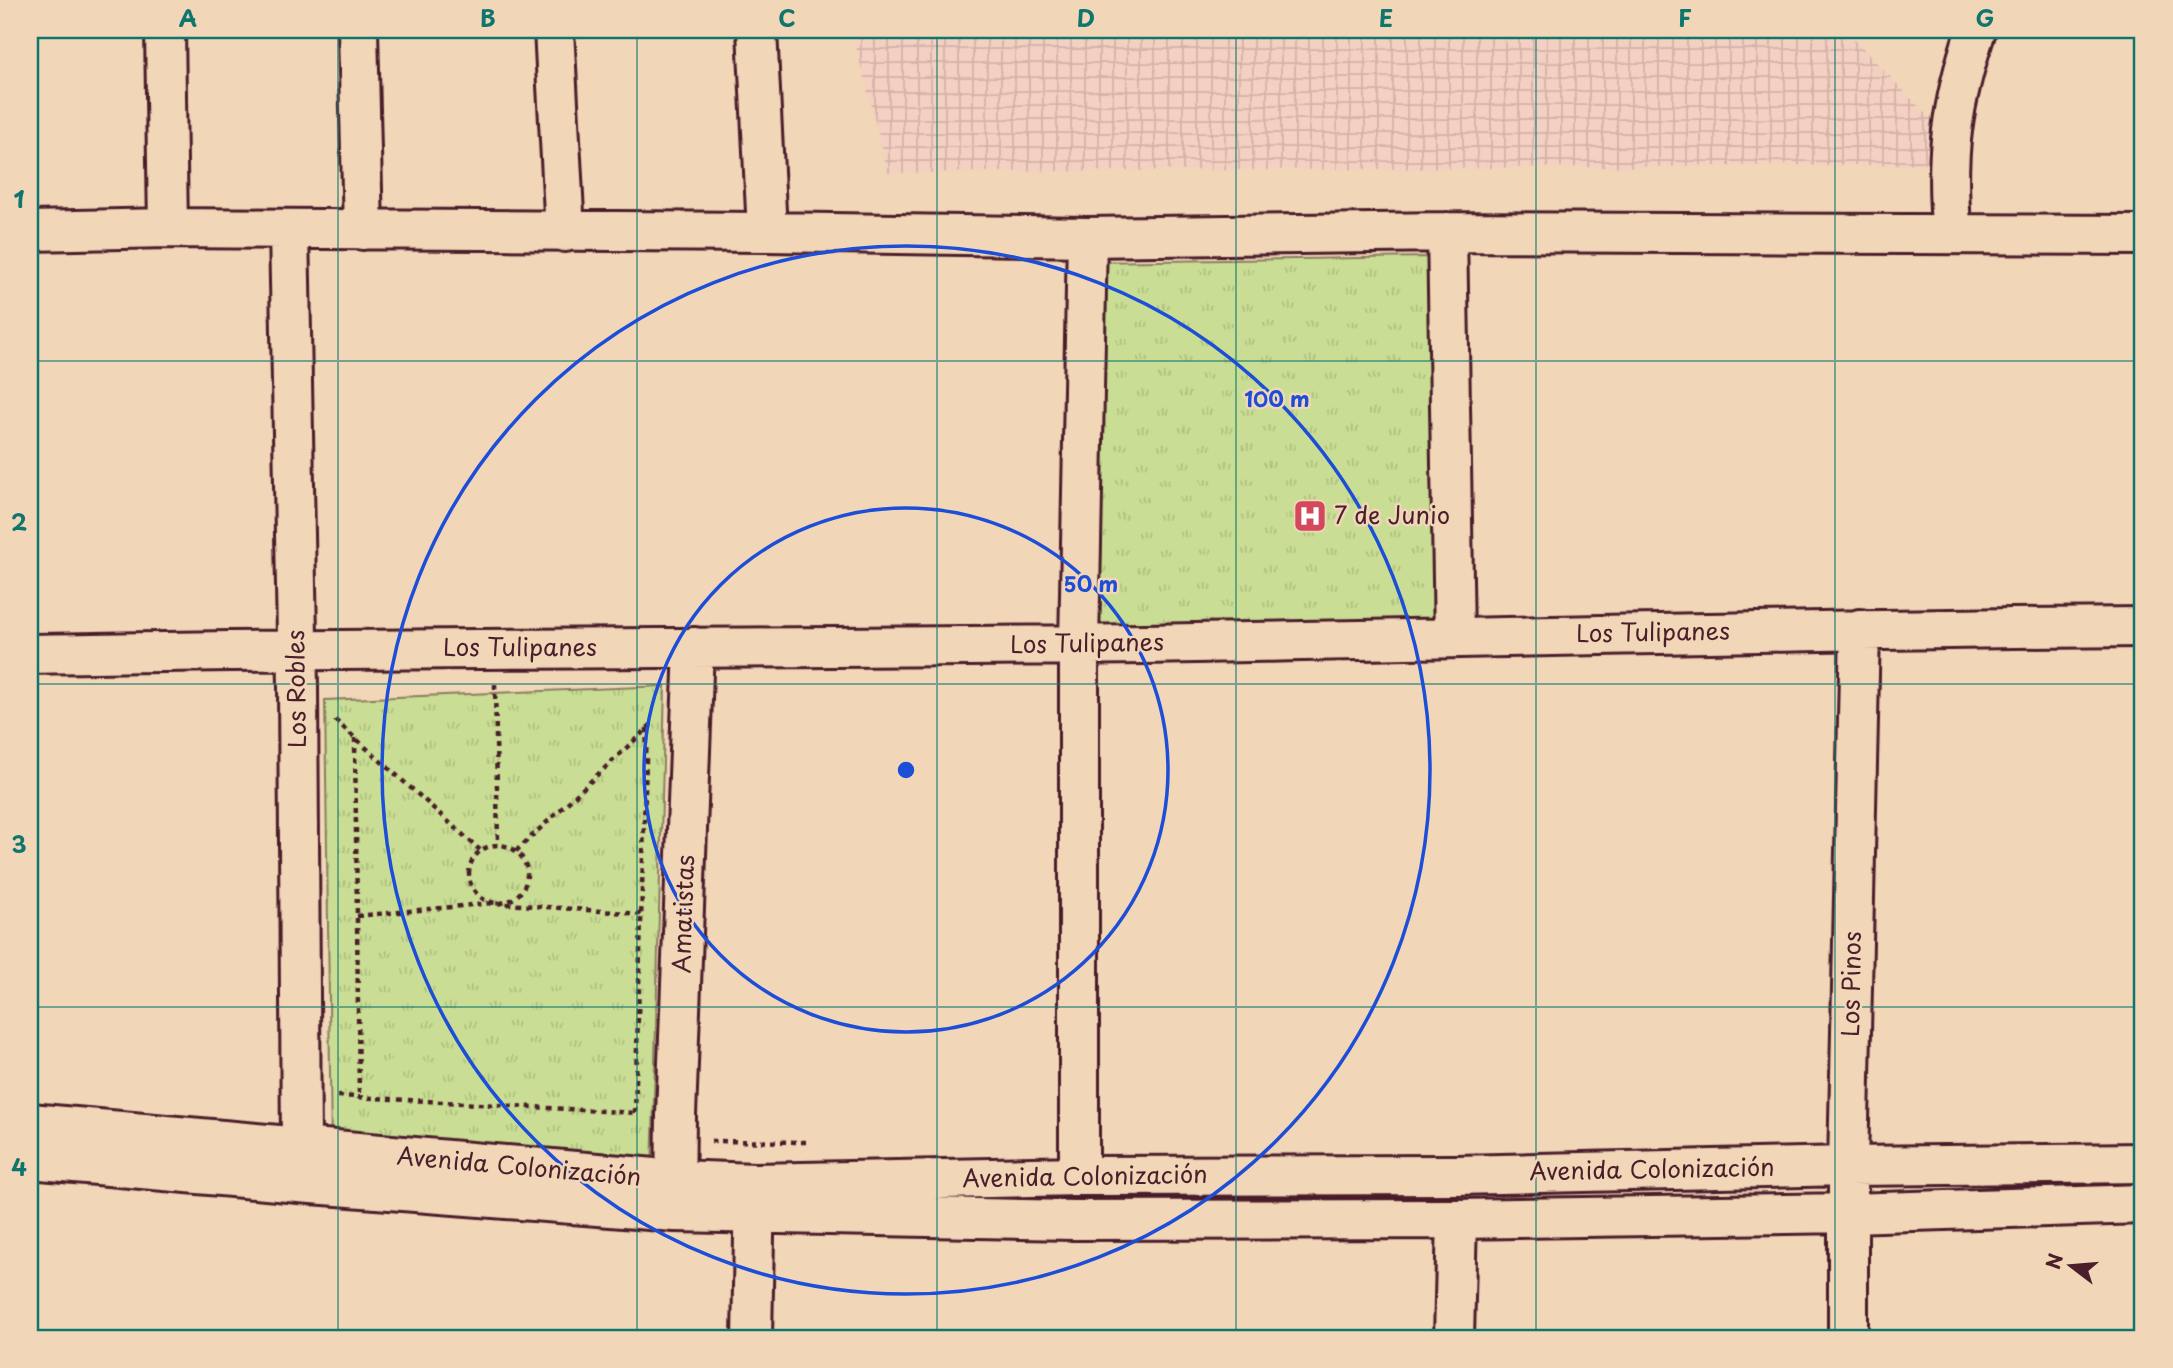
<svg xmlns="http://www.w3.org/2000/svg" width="2173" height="1368" font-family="'Playpen Sans',sans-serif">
  <defs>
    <pattern id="industrial-grid" width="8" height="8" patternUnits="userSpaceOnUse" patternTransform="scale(1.75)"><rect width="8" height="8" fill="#f4d0c2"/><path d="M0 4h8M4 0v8" fill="none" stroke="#d3b2a7"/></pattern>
    <pattern id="park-tufts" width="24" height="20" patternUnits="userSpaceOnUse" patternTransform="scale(1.75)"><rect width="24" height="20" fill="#c9de94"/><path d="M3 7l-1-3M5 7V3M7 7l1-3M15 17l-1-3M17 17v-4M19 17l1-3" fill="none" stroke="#aebe80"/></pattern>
  </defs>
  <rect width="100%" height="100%" fill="#f1d6b8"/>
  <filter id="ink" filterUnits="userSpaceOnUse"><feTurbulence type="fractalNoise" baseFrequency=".0143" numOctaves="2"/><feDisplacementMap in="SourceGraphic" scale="14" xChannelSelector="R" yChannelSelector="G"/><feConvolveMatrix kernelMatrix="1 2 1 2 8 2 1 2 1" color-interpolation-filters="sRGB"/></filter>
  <g filter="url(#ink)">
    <!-- industrial -->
    <path fill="url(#industrial-grid)" d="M852 30H1845L1974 164 888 173Z"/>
    <!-- park -->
    <path fill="url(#park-tufts)" stroke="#8a7e60" stroke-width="2" d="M1429 257 1433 628 1095 633 1090 262Z
      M665 686 652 1174 331 1147 325 700Z"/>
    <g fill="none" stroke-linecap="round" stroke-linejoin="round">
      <defs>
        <path id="minor" d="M165 30 168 228
          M358 30 363 230
          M554 30 565 232
          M757 30 767 232
          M289 230 298 687 301 1148
          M30 231 168 228 767 232 1087 237 1447 232 2143 235
          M1447 232 1454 637
          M1952 234C1944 157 1952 103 1976 30
          M30 654C380 647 731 649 1081 645 1435 640 1789 629 2143 627
          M30 1123 677 1180 755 1183 1079 1176 1456 1175 1848 1166 2143 1163
          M30 1159 299 1183 675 1212 1073 1220 1457 1219 1849 1213 2143 1204
          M1079 1176V645L1087 237
          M675 1205 676 1115 694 647
          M752 1338 755 1186
          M1454 1338 1457 1219
          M1848 1338V1166L1860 629"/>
      </defs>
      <!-- minor casing -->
      <use href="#minor" stroke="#4a1f2b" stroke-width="44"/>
      <!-- path -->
      <path stroke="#4a1f2b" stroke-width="4.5" stroke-dasharray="5 5" stroke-linecap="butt" d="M495 684 498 844
        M335 720 480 850
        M355 738 359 1099
        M469 874a29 29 0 1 1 58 0a29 29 0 1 1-58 0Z
        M516 851 654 722
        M357 916 493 903 641 914
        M338 1096 637 1113
        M635 1113 647 728
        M711 1141 807 1142"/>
      <!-- minor -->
      <use href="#minor" stroke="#f1d6b8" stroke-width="38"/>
    </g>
  </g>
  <!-- grid -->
  <path fill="none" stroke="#0f766e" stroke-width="2" stroke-opacity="0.55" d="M338 30V1338M637 30V1338M937 30V1338M1236 30V1338M1536 30V1338M1835 30V1338M30 361H2143M30 684H2143M30 1007H2143"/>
  <!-- distance rings -->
  <g fill="none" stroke="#1d4ed8" stroke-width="3.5">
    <circle cx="906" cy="770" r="262"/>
    <circle cx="906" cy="770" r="524"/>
  </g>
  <!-- icons -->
  <defs>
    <symbol id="hospital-square" viewBox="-11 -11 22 22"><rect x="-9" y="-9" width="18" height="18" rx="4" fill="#d1495b" stroke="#f1d6b8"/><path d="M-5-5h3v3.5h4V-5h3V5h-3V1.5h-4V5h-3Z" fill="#fff"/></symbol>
  </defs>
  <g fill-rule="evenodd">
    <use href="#hospital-square" x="1291" y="497" width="38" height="38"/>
  </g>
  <g text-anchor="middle" stroke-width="5" stroke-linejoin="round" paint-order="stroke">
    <!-- poi labels -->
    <g font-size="24" fill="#4a1f2b" stroke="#f1d6b8" text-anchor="start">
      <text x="1334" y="524">7 de Junio</text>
    </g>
    <!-- street labels -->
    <g font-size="24" fill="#4a1f2b" stroke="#f1d6b8">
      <text transform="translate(1653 633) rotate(-1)" y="8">Los Tulipanes</text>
      <text transform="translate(1087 644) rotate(-1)" y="8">Los Tulipanes</text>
      <text x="520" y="656">Los Tulipanes</text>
      <text transform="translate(297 689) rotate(-91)" y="8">Los Robles</text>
      <text transform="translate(684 914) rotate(-88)" y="8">Amatistas</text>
      <text transform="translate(1852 984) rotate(-89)" y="8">Los Pinos</text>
      <text transform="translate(519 1167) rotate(5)" y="8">Avenida Colonización</text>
      <text transform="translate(1652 1170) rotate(-1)" y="8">Avenida Colonización</text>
      <text transform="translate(1085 1177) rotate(-1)" y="8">Avenida Colonización</text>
    </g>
  </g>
  <circle cx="906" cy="770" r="10" fill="#1d4ed8" stroke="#f1d6b8" stroke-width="3.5"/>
  <g font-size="21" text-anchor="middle" font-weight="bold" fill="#1d4ed8" stroke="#f1d6b8" stroke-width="5" stroke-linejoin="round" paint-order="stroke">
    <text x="1277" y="407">100 m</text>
    <text x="1091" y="592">50 m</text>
  </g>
  <!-- margin -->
  <rect width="2173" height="1368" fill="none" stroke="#f1d6b8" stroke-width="77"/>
  <!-- north arrow -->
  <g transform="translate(2071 1266) rotate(286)" stroke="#f1d6b8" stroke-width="5" paint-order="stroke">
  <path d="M0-5L12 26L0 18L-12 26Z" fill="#4a1f2b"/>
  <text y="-10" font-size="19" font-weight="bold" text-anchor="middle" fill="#4a1f2b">N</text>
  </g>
  <rect x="38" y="38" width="2096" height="1292" fill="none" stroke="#0f766e" stroke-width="2.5"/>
  <g font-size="23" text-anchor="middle" font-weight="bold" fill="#0f766e">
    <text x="188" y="27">A</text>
    <text x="488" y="27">B</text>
    <text x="787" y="27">C</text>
    <text x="1086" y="27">D</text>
    <text x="1386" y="27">E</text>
    <text x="1685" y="27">F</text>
    <text x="1985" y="27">G</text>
    <text x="19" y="208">1</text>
    <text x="19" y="531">2</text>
    <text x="19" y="853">3</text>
    <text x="19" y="1176">4</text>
  </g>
</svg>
